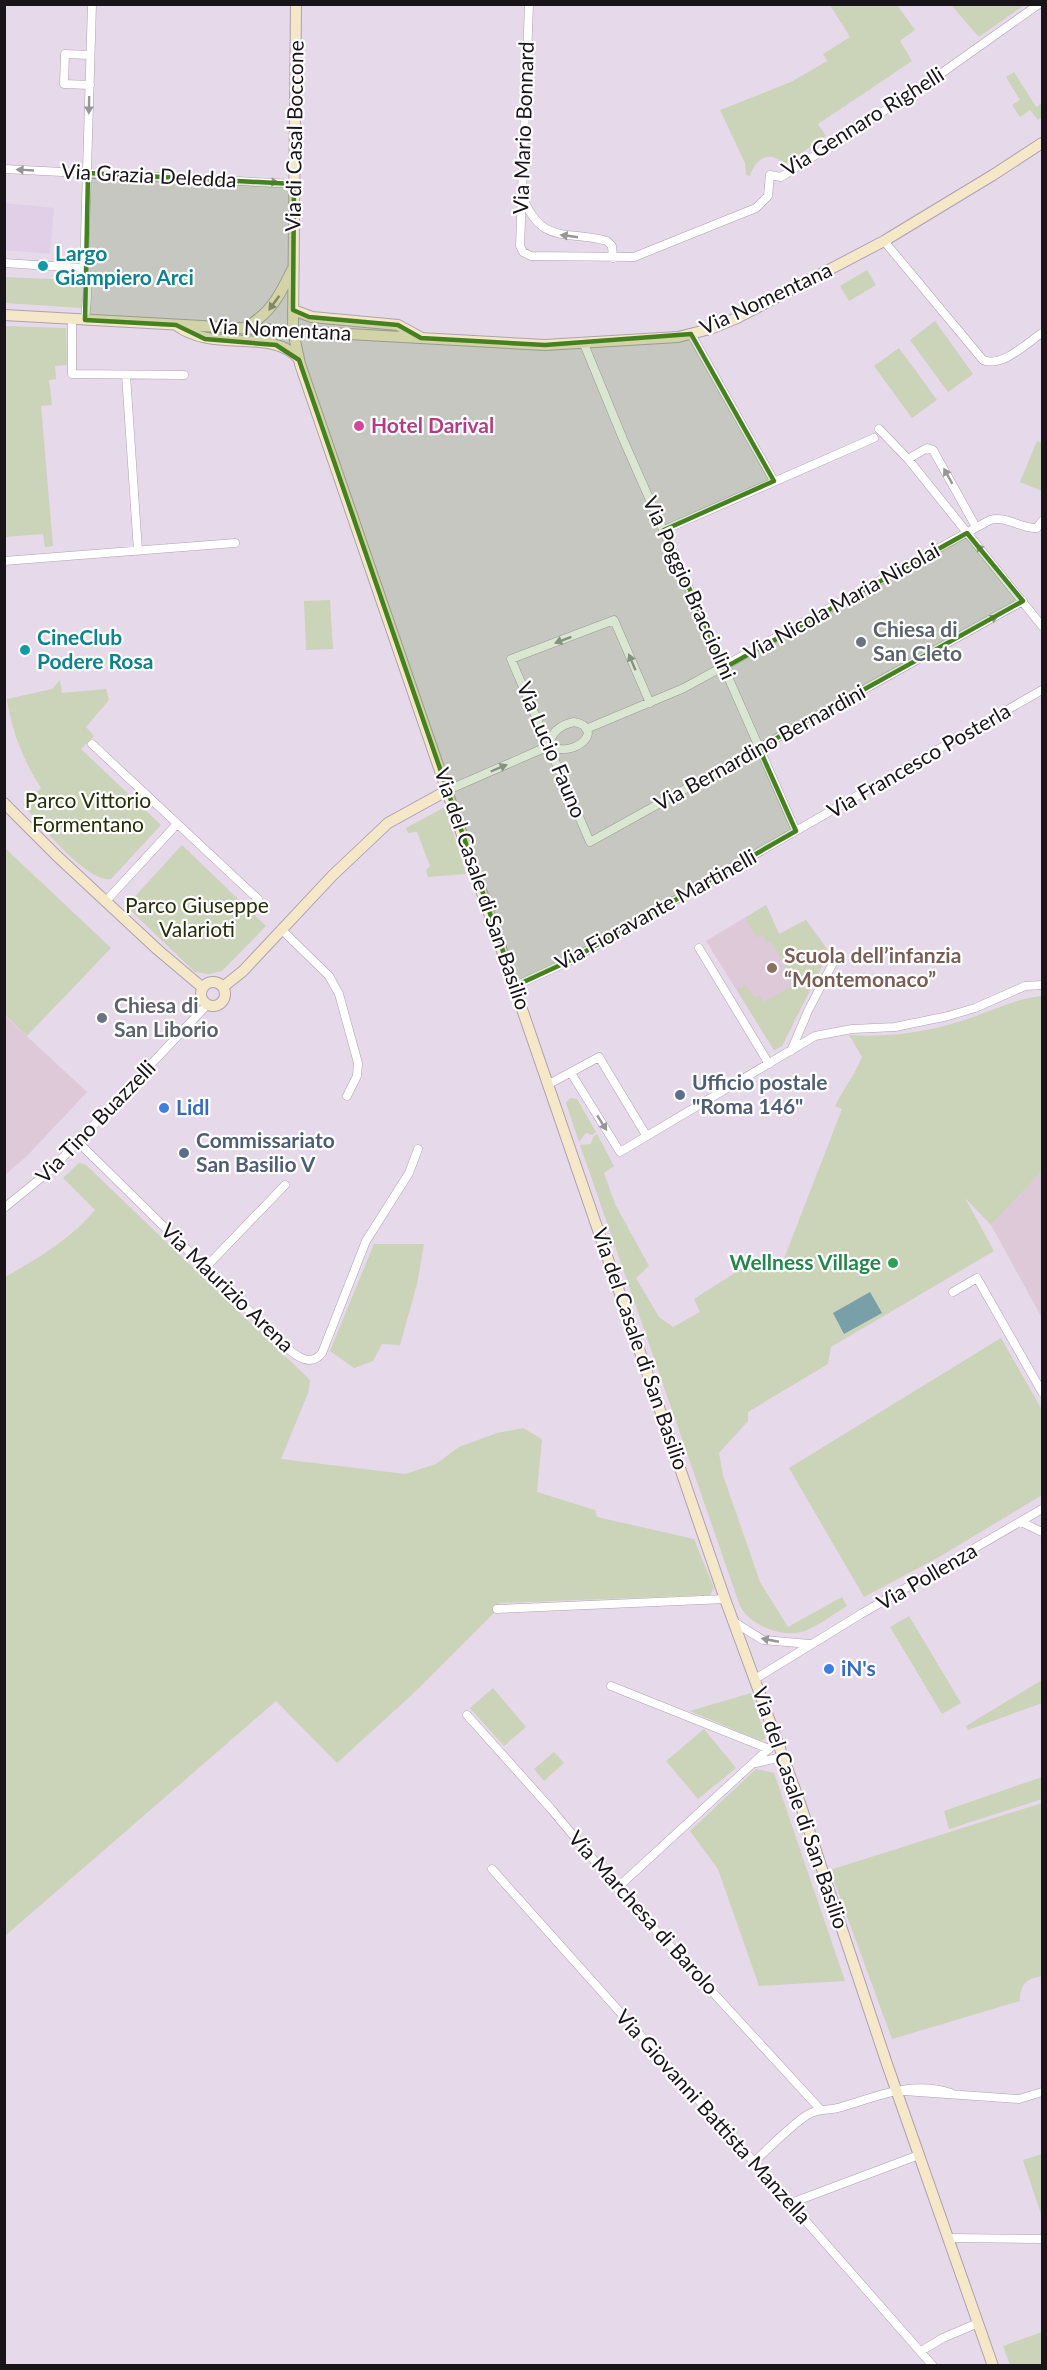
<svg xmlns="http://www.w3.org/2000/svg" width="1047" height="2370" font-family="Lato,sans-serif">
  <rect width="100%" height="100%" fill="#e6d9ea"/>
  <!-- built -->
  <path fill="#e1cfe7" d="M5 203 54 208 50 254 5 250Z"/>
  <!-- industrial -->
  <path fill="#dec9d8" d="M766 905 779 934 806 920 829 952 782 1046 774 1050 706 941Z
    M4 1015 87 1092 27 1156 5 1175Z
    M1042 1171V1318L991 1225Z"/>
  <!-- green -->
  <path fill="#cbd3b9" d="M830 5H897L915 30 900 41 912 61 818 124 826 136 785 164C770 150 755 158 750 176L746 175 745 163 720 110 791 82 827 61 823 54 850 37Z
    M952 5V4L1024 5 979 37 952 6Z
    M1014 72 1036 107 1042 103V117L1038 120 1030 110 1020 117 1012 105 1020 100 1006 77Z
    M867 270 876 285 849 301 840 286Z
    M82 273V308L5 303 4 277 74 280 75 274Z
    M935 321 973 374 948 392 910 340Z
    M5 326 66 328 67 365 55 366 56 379 49 380 52 405 41 406 53 546 45 547 43 534 5 537Z
    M899 348 937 400 912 418 874 366Z
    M1037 441 1042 443V491L1020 482Z
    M330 600 333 649 306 650 304 601Z
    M60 680 62 693 106 689 109 700 86 727 94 736 81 749 161 825 111 879C88 884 37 821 23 804L41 788C23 760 12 732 7 699L52 689Z
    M445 807 466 874 428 877 426 870 430 866 417 832 408 833 406 828Z
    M182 845 266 926 222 971 209 974 195 972 131 911 129 903Z
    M5 848 111 948 27 1036 5 1015Z
    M766 905 779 934 806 920 829 952 782 1046 774 1050 737 990 746 985 754 998 759 995 764 1002 792 986 788 979 792 976 770 941 767 943 762 934 757 938 745 918Z
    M1042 996V1171L991 1225 965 1198 994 1251 831 1347 828 1364 748 1412V1421L719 1453 723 1475 760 1582 788 1627 842 1597 847 1606C834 1614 821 1624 807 1630 786 1640 750 1626 740 1606L580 1145 591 1144 593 1137 597 1134 614 1166 604 1173 615 1204 649 1266 636 1278 659 1317 673 1327 700 1312 694 1299 763 1255 782 1264 842 1109 835 1106C843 1089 855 1075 862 1057L849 1035C893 1038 935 1031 976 1016 999 1008 1019 998 1042 996Z
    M570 1098 577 1099 596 1132 592 1135 586 1133 579 1142 566 1103Z
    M79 1163 86 1165 310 1380 308 1393 281 1459 405 1474 436 1464 459 1447 497 1433 523 1428 542 1439 537 1492 595 1510 597 1517 694 1539 714 1588 710 1595 499 1603 497 1610 416 1691 337 1763 276 1701 5 1936V1277C37 1259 71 1239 95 1210L63 1178Z
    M374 1244H424L417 1284 400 1345 382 1344 373 1361 354 1368 330 1351Z
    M1001 1338 1042 1410V1495L939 1557 864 1597 789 1468Z
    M909 1616 961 1703 942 1714 890 1627Z
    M1042 1680V1703L968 1730 966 1726Z
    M493 1688 526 1727 504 1746 470 1708Z
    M751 1693 766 1738 761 1741 690 1711Z
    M704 1729 736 1768 698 1799 666 1761Z
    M554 1752 564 1763 544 1781 534 1769Z
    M756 1769 774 1773 845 1981 759 1986 718 1869 690 1831Z
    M1042 1777V1799L949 1829 944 1811Z
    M1042 1803V1976C1026 1979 1020 1984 1020 2001L892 2039 830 1870Z
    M1042 2154V2217L1023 2160Z
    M1042 2332V2365H1010L1003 2346Z"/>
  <!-- water -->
  <path fill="#799fa9" d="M870 1292 882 1313 844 1334 833 1313Z"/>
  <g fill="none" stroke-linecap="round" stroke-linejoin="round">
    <defs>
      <path id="street" d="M529 4 520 246 523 252 531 256 634 257 756 208 768 196 770 175 781 177 789 172 929 82 1039 4
        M90 85 64 84 65 54 90 55
        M4 169 294 184
        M522 195C541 246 567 230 607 241L612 246 613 258
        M884 241 983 360C1002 368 1027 343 1042 333
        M4 263 82 268C91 281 86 305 85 320
        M84 270 92 4
        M72 320V374L184 375
        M691 334 774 481
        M584 344 623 439 796 831
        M126 375 138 551
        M879 429 908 459 1042 626
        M908 459 927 448 933 450 976 527
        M664 530 874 438
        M4 561 235 543
        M650 703 614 620 511 659 590 842 1023 601
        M574 722C606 728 576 759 549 746 551 732 560 725 574 722Z
        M586 729 684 688 990 520C1006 515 1020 529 1037 528L1042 521
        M92 744 258 899
        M448 790 549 746
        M106 901 177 824
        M281 929 329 976 339 994 358 1063 357 1076 347 1096
        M699 948 769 1064
        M515 986 567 962 1042 690
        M791 1051 808 1011 834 961
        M571 1073 620 1152 815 1036 852 1029 895 1027 948 1016 975 1008 1025 986 1042 985
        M549 1084 599 1057 646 1135
        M78 1142 286 1347C297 1357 311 1367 322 1353L366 1241 409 1173 418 1149
        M4 1208 52 1169 207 1005
        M206 1267 285 1185
        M953 1292 977 1278 1042 1392
        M1021 1522 1042 1532
        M497 1609 725 1599
        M734 1622 763 1640 810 1644
        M755 1679 861 1614 1042 1509
        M611 1686 769 1749
        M467 1715 552 1810 617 1888 820 2109
        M756 1763 781 1757
        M492 1869 754 2162 933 2366
        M617 1888 776 1742
        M904 2091 1019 2099 1042 2092
        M754 2162C767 2150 797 2119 811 2113 819 2109 829 2110 838 2108 877 2097 910 2080 951 2093
        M791 2203 919 2155
        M950 2238 1042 2239
        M921 2351 943 2338 978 2323"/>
      <path id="secondary" d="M296 4 293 331 300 364 725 1599 800 1803 887 2064 993 2366
        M293 310 312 317 398 325 420 337
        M4 315 545 345 678 337 710 329 737 318 884 241 993 175 1042 143
        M176 325C214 354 273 327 299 359
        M244 328C270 315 280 295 292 270
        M4 803 57 856 158 950 203 988
        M201 994a12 12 0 1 1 24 0a12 12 0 1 1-24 0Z
        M223 987 243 971 333 875 388 823 448 790"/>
    </defs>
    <!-- street casing -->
    <use href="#street" stroke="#aea1b1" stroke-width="9"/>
    <!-- secondary casing -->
    <use href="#secondary" stroke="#aea1b1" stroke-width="12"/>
    <!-- street -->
    <use href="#street" stroke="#fff" stroke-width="8"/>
    <!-- secondary -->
    <use href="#secondary" stroke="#f5e8c8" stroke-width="10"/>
  </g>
  <!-- one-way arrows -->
  <defs><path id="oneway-solid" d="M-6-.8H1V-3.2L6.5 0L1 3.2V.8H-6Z" transform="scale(1.5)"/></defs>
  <g fill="#989598">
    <use href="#oneway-solid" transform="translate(89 105) rotate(91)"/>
    <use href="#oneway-solid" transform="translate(25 170) rotate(-177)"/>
    <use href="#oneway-solid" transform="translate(270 182) rotate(3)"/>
    <use href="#oneway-solid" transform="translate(569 236) rotate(-172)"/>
    <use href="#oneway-solid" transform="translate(948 476) rotate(-119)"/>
    <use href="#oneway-solid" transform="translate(982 551) rotate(-129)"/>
    <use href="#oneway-solid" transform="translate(990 620) rotate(-29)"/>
    <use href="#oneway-solid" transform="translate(563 640) rotate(159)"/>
    <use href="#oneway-solid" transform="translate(632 662) rotate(-113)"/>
    <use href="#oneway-solid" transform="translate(499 768) rotate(-23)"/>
    <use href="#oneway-solid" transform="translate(602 1123) rotate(58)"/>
    <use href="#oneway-solid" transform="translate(770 1640) rotate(-169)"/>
  </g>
  <use fill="#92897a" href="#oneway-solid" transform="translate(274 303) rotate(126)"/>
  <!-- marked area -->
  <path fill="#45811e" fill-opacity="0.2" stroke="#45811e" stroke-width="4.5" stroke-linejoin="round" d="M88 173 294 184 293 310 309 317 398 325 421 338 545 345 691 334 774 481 664 530 724 668 967 533 1023 601 759 748 796 831 567 962 515 986 299 360 276 345 205 339 176 325 85 320Z"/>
  <!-- markers -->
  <g fill="#0f9aa8" stroke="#fff" stroke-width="2">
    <circle cx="43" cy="266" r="6"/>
    <circle cx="25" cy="650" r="6"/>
  </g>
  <circle fill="#d1479c" stroke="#fff" stroke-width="2" cx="359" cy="426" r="6"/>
  <g fill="#6b7280" stroke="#fff" stroke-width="2">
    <circle cx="861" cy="642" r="6"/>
    <circle cx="102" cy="1018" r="6"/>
  </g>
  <circle fill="#8d6e63" stroke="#fff" stroke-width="2" cx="772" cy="968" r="6"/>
  <g fill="#5c6f8a" stroke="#fff" stroke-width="2">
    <circle cx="680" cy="1095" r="6"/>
    <circle cx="184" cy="1153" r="6"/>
  </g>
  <g fill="#3f7fe0" stroke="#fff" stroke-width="2">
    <circle cx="164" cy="1108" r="6"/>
    <circle cx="829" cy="1669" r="6"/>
  </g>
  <circle fill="#2e9e5b" stroke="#fff" stroke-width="2" cx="893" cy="1263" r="6"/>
  <g text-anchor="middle" stroke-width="4.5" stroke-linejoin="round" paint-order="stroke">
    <!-- street labels -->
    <g font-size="21" fill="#19141a" stroke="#fff">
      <text transform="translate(863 122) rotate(-32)" y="7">Via Gennaro Righelli</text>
      <text transform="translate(524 128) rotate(-88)" y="7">Via Mario Bonnard</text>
      <text transform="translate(295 136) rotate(-89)" y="7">Via di Casal Boccone</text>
      <text transform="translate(149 176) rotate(3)" y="7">Via Grazia Deledda</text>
      <text transform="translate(766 299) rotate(-25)" y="7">Via Nomentana</text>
      <text transform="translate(280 330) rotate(3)" y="7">Via Nomentana</text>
      <text transform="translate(689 588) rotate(66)" y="7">Via Poggio Bracciolini</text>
      <text transform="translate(842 602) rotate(-29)" y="7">Via Nicola Maria Nicolai</text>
      <text transform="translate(760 748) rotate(-29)" y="7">Via Bernardino Bernardini</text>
      <text transform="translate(551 750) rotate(67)" y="7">Via Lucio Fauno</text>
      <text transform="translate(919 761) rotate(-30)" y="7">Via Francesco Posterla</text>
      <text transform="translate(482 889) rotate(71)" y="7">Via del Casale di San Basilio</text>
      <text transform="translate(656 910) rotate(-29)" y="7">Via Fioravante Martinelli</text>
      <text transform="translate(96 1122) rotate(-46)" y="7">Via Tino Buazzelli</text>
      <text transform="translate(227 1288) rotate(44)" y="7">Via Maurizio Arena</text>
      <text transform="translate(640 1349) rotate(71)" y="7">Via del Casale di San Basilio</text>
      <text transform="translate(927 1577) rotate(-30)" y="7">Via Pollenza</text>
      <text transform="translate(800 1808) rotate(71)" y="7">Via del Casale di San Basilio</text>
      <text transform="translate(643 1913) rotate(48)" y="7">Via Marchesa di Barolo</text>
      <text transform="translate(713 2117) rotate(48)" y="7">Via Giovanni Battista Manzella</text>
    </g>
    <!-- culture labels -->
    <g font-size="21" font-weight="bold" fill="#0d838f" stroke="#fff" text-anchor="start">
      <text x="55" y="261">Largo<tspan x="55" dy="24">Giampiero Arci</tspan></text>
      <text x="37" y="645">CineClub<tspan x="37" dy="24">Podere Rosa</tspan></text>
    </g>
    <!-- hotel labels -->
    <g font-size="21" font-weight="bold" fill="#b23c85" stroke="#fff" text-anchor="start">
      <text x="371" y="433">Hotel Darival</text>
    </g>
    <!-- worship labels -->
    <g font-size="21" font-weight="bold" fill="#5b616d" stroke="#fff" text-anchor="start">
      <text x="873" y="637">Chiesa di<tspan x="873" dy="24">San Cleto</tspan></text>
      <text x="114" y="1013">Chiesa di<tspan x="114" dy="24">San Liborio</tspan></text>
    </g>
    <!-- park labels -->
    <g font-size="21" fill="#272f08" stroke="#fff">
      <text x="88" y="808">Parco Vittorio<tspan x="88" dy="24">Formentano</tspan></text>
      <text x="197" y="913">Parco Giuseppe<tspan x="197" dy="24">Valarioti</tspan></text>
    </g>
    <!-- education labels -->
    <g font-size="21" font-weight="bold" fill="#785e54" stroke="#fff" text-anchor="start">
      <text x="784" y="963">Scuola dell’infanzia<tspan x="784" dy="24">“Montemonaco”</tspan></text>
    </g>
    <!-- service labels -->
    <g font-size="21" font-weight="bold" fill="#4e5e75" stroke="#fff" text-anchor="start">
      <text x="692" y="1090">Ufficio postale<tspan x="692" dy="24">"Roma 146"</tspan></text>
      <text x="196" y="1148">Commissariato<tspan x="196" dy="24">San Basilio V</tspan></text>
    </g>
    <!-- shop labels -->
    <g font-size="21" font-weight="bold" fill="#366cbe" stroke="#fff" text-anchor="start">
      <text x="176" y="1115">Lidl</text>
      <text x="841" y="1676">iN's</text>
    </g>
    <!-- leisure labels -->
    <g font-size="21" font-weight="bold" fill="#27864d" stroke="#fff" text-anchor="end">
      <text x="881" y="1270">Wellness Village</text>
    </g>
  </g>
  <!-- border -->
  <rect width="1047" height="2370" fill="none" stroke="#19141a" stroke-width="12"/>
</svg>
